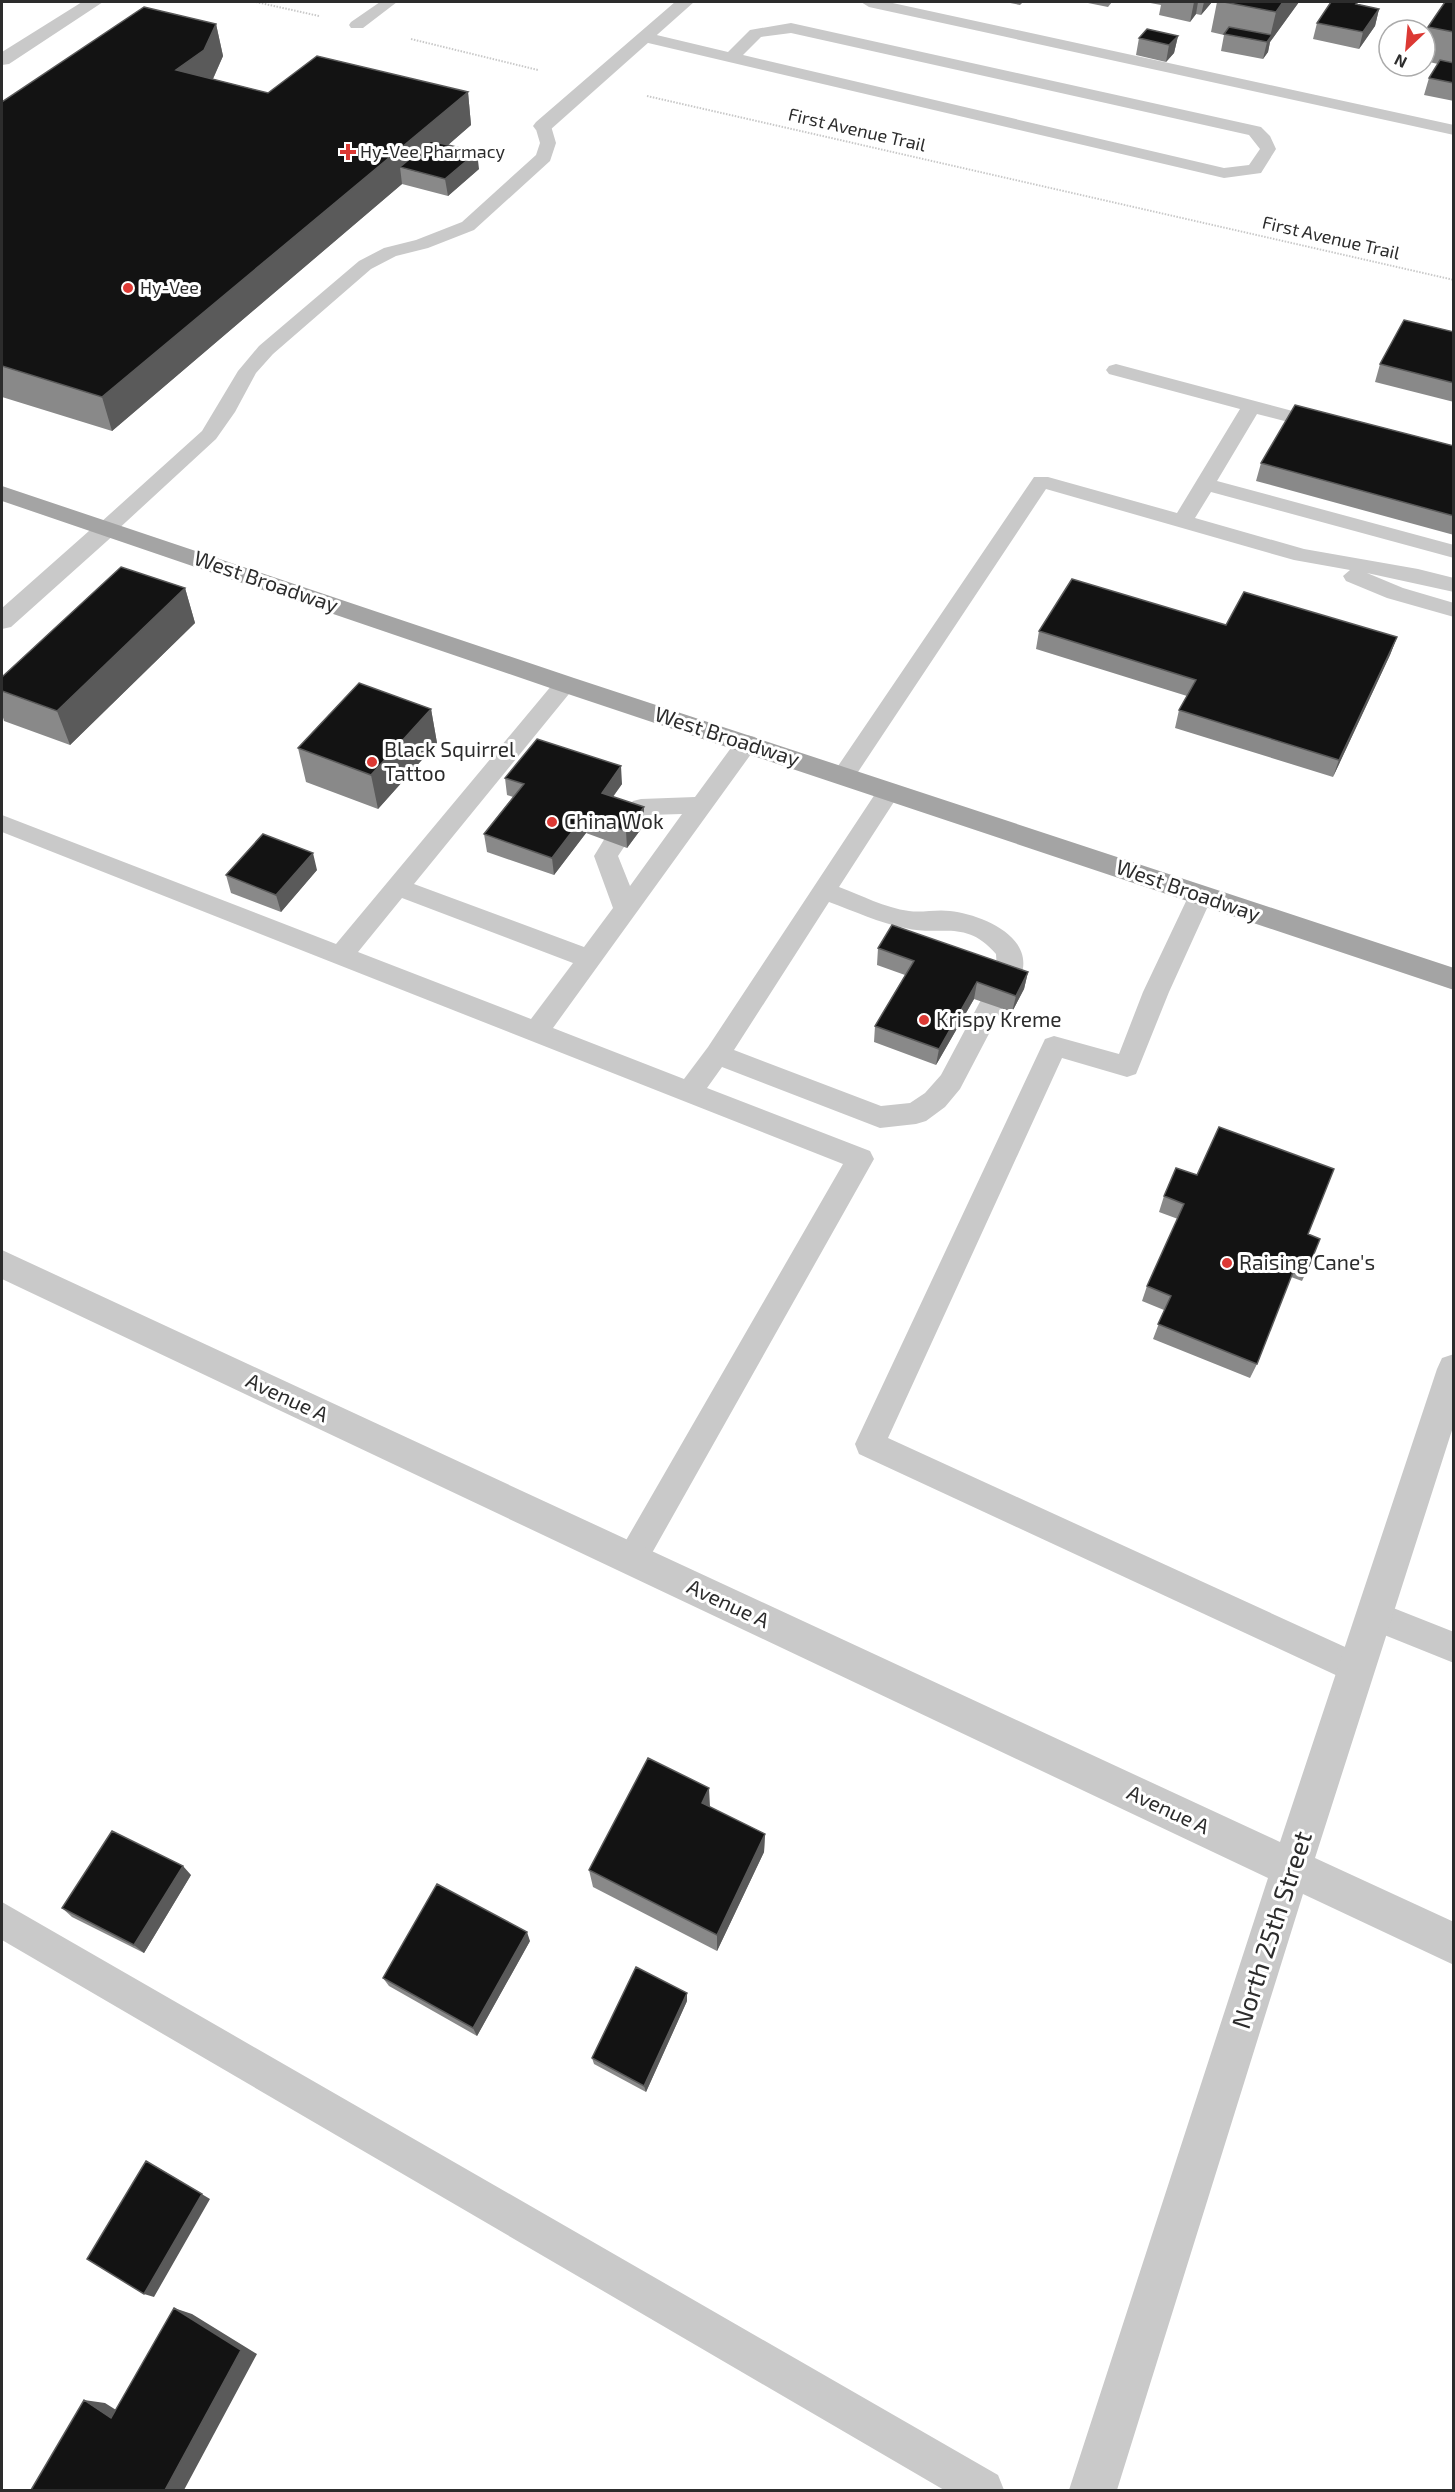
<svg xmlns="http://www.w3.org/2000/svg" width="1455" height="2492" font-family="'Exo 2',sans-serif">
  <rect width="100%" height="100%" fill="#fff"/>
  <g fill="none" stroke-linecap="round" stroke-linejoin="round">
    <!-- path -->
    <path stroke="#c9c9c9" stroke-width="2" stroke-dasharray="1.5 1.5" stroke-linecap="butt" d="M256 2 319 16
      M411 39 538 70
      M647 96 1454 280"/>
    <!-- service -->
    <path fill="#c9c9c9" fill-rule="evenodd" d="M380 2H397L363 28H351L349 25 351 22Z
      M861 2H888L1454 125V135L869 7Z
      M791 23 1261 127 1270 136 1276 149 1261 173 1224 178 644 42 636 37 644 32 728 52 750 30ZM791 33 1249 135 1260 149 1249 165 1224 168 743 55 761 37Z
      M543 121 551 126 556 143 550 161 474 230 428 248 396 256 371 269 273 354 256 373 235 412 216 439 114 533 107 534 100 533 97 528 100 523 202 431 238 371 259 346 359 261 384 248 416 240 462 222 536 155 540 143 535 126Z
      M1116 364 1334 422 1337 426 1334 430 1327 432 1257 414 1217 481 1454 545V558L1211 492 1195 518 1304 549 1418 569 1454 578V592L1367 573 1403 588 1454 603V617L1387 598 1346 581 1343 576 1350 570 1294 560 1046 489 852 781 844 783 836 781 832 775 836 769 1034 477H1048L1177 513 1240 409 1109 374 1106 370 1109 366Z
      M565 677 573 679 576 684 573 689 414 884 584 947 613 908 594 856 605 838 614 835 623 838 626 844 618 856 630 886 682 814 648 815C640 825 636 830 623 826L619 820 633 801 641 799 695 797 739 737 747 735 755 737 759 743 553 1028 684 1079 708 1047 881 785 889 783 897 785 901 791 839 887C861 895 885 908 909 911 922 913 936 909 950 911 978 914 1028 933 1023 968 1022 975 1017 982 1013 989L1004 992 995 989 991 982 997 970 996 954C965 918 941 937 905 928 879 923 854 911 829 902L734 1050 881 1106 910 1103 925 1093 941 1075 982 998 991 995 1000 998 1004 1005 960 1089 945 1107 926 1121 916 1124 880 1128 722 1067 707 1088 870 1151 874 1159 643 1569 632 1574 621 1569 616 1559 621 1549 843 1164 2 832V815L336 944 557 679ZM402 898 573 963 531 1019 358 952Z
      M1201 886 1210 889 1213 895 1169 992 1136 1074 1127 1077 1062 1058 888 1438 1367 1657 1371 1668 1367 1679 1355 1684 859 1454 855 1444 1045 1039 1054 1036 1119 1054 1143 992 1189 895 1192 889Z
      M1373 1600 1454 1632V1663L1362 1626 1357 1615 1362 1604Z
      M2 1902 998 2475 1004 2490H944L2 1940Z"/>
    <!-- minor -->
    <path fill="#c9c9c9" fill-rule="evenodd" d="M82 2H103L9 64 2 65V52Z
      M675 2H694L550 130H536L533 126 536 122Z
      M107 521 116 523 119 528 116 533 11 627 2 629V608L98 523Z"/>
    <!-- tertiary -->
    <path fill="#c9c9c9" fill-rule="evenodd" d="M2 1250 1280 1842 1437 1369 1442 1358 1454 1354V1424L1315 1858 1454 1922V1965L1303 1894 1117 2490H1069L1268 1878 2 1279Z"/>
    <!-- primary -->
    <path fill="#a4a4a4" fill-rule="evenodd" d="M2 486 574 678 1454 968V990L556 690 2 501Z"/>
  </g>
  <!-- wall -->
  <path fill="#898989" d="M1005 2H1023L1020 5Z
    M1083 2H1112L1108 7Z
    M1145 2H1212L1201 15 1196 14 1190 22 1159 15 1161 5Z
    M1217 2H1299L1270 42 1268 52 1263 59 1221 51 1224 35 1211 32Z
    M1358 2 1357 4 1379 9 1375 26 1359 49 1313 39 1317 23Z
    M1454 2V101L1424 95 1429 78 1438 64 1425 61V37L1428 27Z
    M216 24 223 56 213 79 268 93 468 92 471 125 448 145 479 169 448 196 402 184 112 431 2 397V102Z
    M1178 36 1174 53 1166 62 1136 55 1139 38Z
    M1454 332V402L1375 382 1380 364Z
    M1454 446V535L1256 481 1261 463Z
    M185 588 195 623 70 745 4 721 2 714V677Z
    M1226 625 1397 637 1390 655 1333 777 1175 728 1179 710 1187 696 1036 649 1039 631Z
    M431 709 437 743 378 809 306 782 298 748Z
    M505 778 622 784 613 797 644 807V825L627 848 586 833 554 875 487 852 484 834 513 797 507 795Z
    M317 870 281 912 231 893 226 875Z
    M878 948 1028 972 1024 989 1012 1012 974 999 936 1065 874 1042 875 1026 905 975 877 965Z
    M1164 1196 1308 1234 1309 1266 1302 1281 1291 1277 1257 1364 1250 1378 1153 1339 1164 1310 1142 1301 1147 1286 1178 1219 1159 1212Z
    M710 1807 765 1834 764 1852 717 1951 593 1887 589 1870Z
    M191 1875 144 1953 72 1917 62 1908Z
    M530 1941 477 2036 389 1986 383 1978Z
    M687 2001 646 2092 594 2064 592 2058Z"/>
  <!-- shaded-wall -->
  <path fill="#5a5a5a" d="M1194 2H1198L1196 14 1190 22Z
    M1204 2H1212L1201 15Z
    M1283 2H1299L1270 42 1268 52 1263 59 1267 42 1270 37 1276 12Z
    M1379 9 1375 26 1359 49 1363 32Z
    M216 24 223 56 211 83 176 70Z
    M1178 36 1174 53 1166 62 1169 45Z
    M468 92 471 125 417 172 400 167 402 184 112 431 102 397Z
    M477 152 479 169 448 196 445 179Z
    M185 588 195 623 70 745 57 711Z
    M1397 637 1390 655 1333 777 1339 760Z
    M431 709 437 743 378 809 371 775Z
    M621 766 622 784 603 810 602 793Z
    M644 807V825L627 848 626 831Z
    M584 816 586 833 554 875 552 858Z
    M313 853 317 870 281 912 276 895Z
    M1028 972 1024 989 1012 1012 1016 996Z
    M977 982 974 999 936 1065 939 1049Z
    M709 1788 710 1807 702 1803Z
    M765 1834 764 1852 717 1951V1935Z
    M183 1866 191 1875 144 1953 134 1945Z
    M527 1932 530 1941 477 2036 473 2028Z
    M687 1993V2001L646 2092 644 2086Z
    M155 2166 210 2199 154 2297 144 2294Z
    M174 2308 192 2314 257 2354 184 2490H165Z
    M84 2400 105 2403 132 2420 111 2418Z"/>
  <!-- building -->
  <path fill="#131313" stroke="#5a5a5a" stroke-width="1.5" d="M1224 2H1283L1276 12Z
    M1331 2H1358L1356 4 1379 9 1363 32 1317 23Z
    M1445 2H1454V32L1428 27Z
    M144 7 216 24 204 50 176 70 268 93 317 56 468 92 102 397 2 366V102Z
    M1229 27 1272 35 1267 42 1224 34Z
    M1147 29 1178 36 1169 45 1139 38Z
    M1440 60 1454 63V83L1429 78Z
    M431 141 477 152 445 179 400 167Z
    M1404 320 1454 332V383L1380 364Z
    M1295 405 1454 446V516L1261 463Z
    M121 567 185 588 57 711 2 691V677Z
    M1072 579 1226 625 1244 592 1397 637 1339 760 1179 710 1196 680 1039 631Z
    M359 683 431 709 371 775 298 748Z
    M537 739 621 766 602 793 644 807 626 831 584 816 552 858 484 834 524 784 505 778Z
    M263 834 313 853 276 895 226 875Z
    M892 925 1028 972 1016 996 977 982 939 1049 875 1026 914 961 878 948Z
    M1219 1127 1334 1169 1308 1234 1320 1239 1309 1266 1297 1262 1257 1364 1158 1324 1171 1296 1147 1286 1184 1204 1164 1196 1176 1168 1197 1175Z
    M648 1758 709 1788 702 1803 765 1834 717 1935 589 1870Z
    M112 1831 183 1866 134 1945 62 1908Z
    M437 1884 527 1932 473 2028 383 1978Z
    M636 1967 687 1993 644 2086 592 2058Z
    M146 2161 202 2194 144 2294 87 2259Z
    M174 2308 241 2350 165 2490H31L84 2400 111 2418Z"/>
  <!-- markers -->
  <g fill="#dc3934" stroke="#fff" stroke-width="2">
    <path d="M345 143h6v6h6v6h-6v6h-6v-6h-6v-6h6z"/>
    <circle cx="128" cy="288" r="6"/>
    <circle cx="372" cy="762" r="6"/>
    <circle cx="552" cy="822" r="6"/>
    <circle cx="924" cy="1020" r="6"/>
    <circle cx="1227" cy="1263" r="6"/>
  </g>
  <g text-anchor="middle" stroke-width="6" stroke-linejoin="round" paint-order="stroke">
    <!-- far-street labels -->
    <g font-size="18" fill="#2c2c2c" stroke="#fff">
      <text transform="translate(857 130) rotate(13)" y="6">First Avenue Trail</text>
      <text transform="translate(1331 238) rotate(13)" y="6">First Avenue Trail</text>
    </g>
    <!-- far-poi labels -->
    <g font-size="18" fill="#2c2c2c" stroke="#fff" text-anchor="start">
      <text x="360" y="158">Hy-Vee Pharmacy</text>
      <text x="140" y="294">Hy-Vee</text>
    </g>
    <!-- street labels -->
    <g font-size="21" fill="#2c2c2c" stroke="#fff">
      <text transform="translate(266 582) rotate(19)" y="7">West Broadway</text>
      <text transform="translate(727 737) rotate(18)" y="7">West Broadway</text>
      <text transform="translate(1188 891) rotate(19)" y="7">West Broadway</text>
      <text transform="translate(287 1398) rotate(25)" y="7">Avenue A</text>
      <text transform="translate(728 1604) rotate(25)" y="7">Avenue A</text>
      <text transform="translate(1168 1810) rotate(25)" y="7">Avenue A</text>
    </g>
    <!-- poi labels -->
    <g font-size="21" fill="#2c2c2c" stroke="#fff" text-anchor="start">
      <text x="384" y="757">Black Squirrel<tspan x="384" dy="24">Tattoo</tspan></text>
      <text x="564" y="829">China Wok</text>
      <text x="936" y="1027">Krispy Kreme</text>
      <text x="1239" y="1270">Raising Cane's</text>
    </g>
    <!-- near-street labels -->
    <g font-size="26" fill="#2c2c2c" stroke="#fff">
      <text transform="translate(1272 1930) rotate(-72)" y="9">North 25th Street</text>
    </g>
  </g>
  <!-- border -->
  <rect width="1455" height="2492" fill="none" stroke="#2c2c2c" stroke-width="6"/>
  <!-- north arrow -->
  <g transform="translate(1407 48) rotate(206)"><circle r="28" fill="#ffffff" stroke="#ababab" stroke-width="1.5"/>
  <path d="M0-4.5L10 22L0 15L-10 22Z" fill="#dc3934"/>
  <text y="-9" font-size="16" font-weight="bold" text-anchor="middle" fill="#2c2c2c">N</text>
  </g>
</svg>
